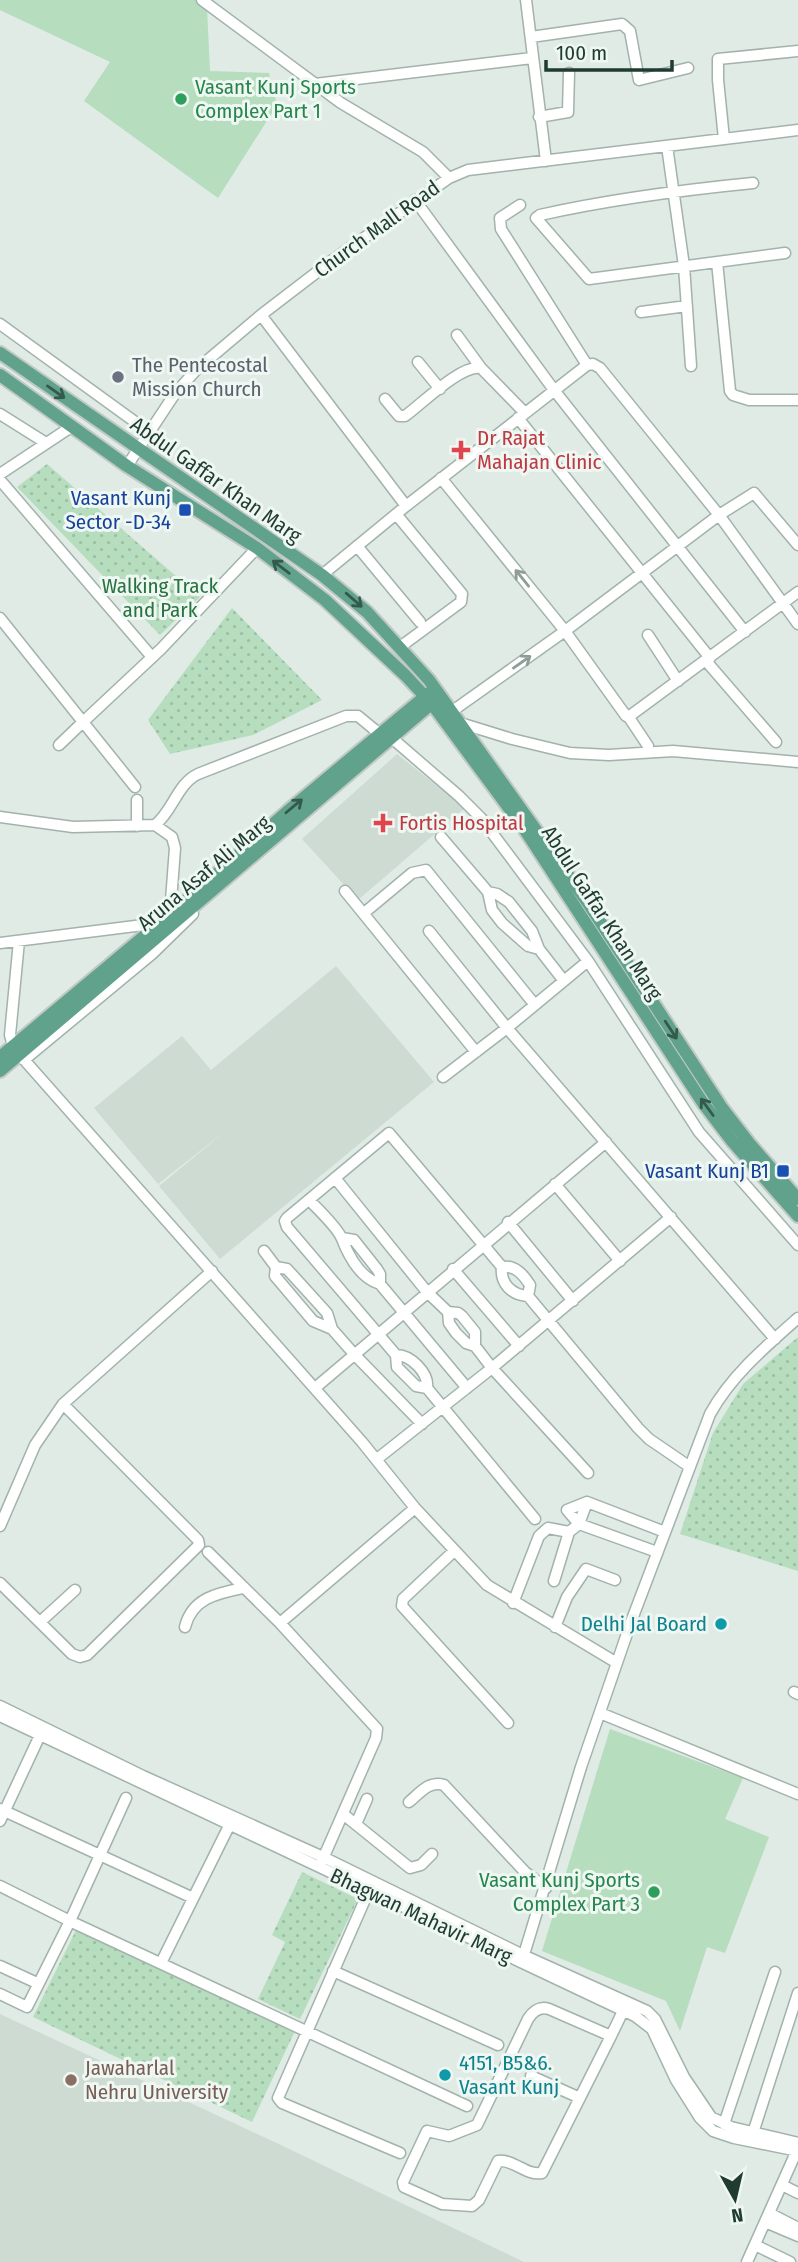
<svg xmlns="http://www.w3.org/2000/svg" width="798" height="2262" font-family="'Fira Sans Condensed',sans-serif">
  <defs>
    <pattern id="green-dots" width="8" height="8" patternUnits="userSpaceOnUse" patternTransform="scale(1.75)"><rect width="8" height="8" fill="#b6ddbe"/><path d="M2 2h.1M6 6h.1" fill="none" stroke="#9cbfa4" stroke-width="1.8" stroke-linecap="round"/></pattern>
  </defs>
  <rect width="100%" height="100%" fill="#dfebe4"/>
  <!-- built -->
  <path fill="#cddbd3" d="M397 754 465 808 358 900 302 839Z
    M336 966 434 1082 220 1259 159 1186 228 1129 158 1184 94 1108 182 1036 211 1070Z
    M0 2014 283 2146 524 2262H0Z"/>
  <!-- green -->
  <path fill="url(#green-dots)" d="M47 464 200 597 160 635 17 487Z
    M232 608 322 700 253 735 170 754 148 720Z
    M798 1337V1571L680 1534 713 1433 743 1384Z
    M302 1872 358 1899 300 2019 258 1999 285 1942 272 1935Z
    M76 1930 295 2031 252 2122 33 2017Z"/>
  <!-- pitch -->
  <path fill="#b6ddbe" d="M0 0H196L207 8 210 71 269 73 277 105 218 198 84 101 110 62 0 10Z
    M610 1729 743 1778 725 1819 769 1837 725 1953 707 1947 680 2031 666 2001 542 1951Z"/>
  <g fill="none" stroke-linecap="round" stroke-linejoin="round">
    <defs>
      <path id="minor" d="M202 0 341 103 423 152 449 178
        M526 0 546 161
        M531 37 622 24 630 31 639 80 688 68
        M315 84 532 58
        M539 117 568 112 569 73
        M724 139 718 80V59L798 51
        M667 146 684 266 691 366
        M753 183C682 190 611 199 540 215L536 218 589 279 785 253
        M415 200 554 390 745 632
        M520 205 500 218 501 229 587 365
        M717 262 730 391 733 395 749 400H798
        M641 312 687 306
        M261 315 406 506
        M0 324 149 432
        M457 335 481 368
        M418 362 440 389
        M385 399 399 416H405C423 403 460 365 481 368L525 413
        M0 414 46 443
        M518 418 710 658
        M127 466 174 395 196 370 261 315 334 259 449 178 468 170 798 130
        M0 474 71 427
        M441 478 565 631 626 716 631 715 798 592
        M0 480 152 657
        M396 514 462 594 461 602 400 647
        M798 545 754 493 719 515 798 624
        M357 546 420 622
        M322 575 406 506 587 365 593 364 600 368 719 515 565 631 451 712
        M0 618 83 722 161 649 257 548
        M648 635 678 681
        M706 661 776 742
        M628 716 648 746
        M457 722 512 739 570 753 609 755 673 751 798 762
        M393 739 459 796 481 818 588 961 699 1132 798 1245
        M59 745 83 722 135 787
        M137 800V826
        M0 817 73 827 155 825C173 811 177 784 198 774L346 716H358L381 735
        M155 825 172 837 175 848 170 914
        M441 837 488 892 492 910 502 923 528 946 539 949
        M345 891 476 1052
        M488 892 497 894 509 902 532 931 539 949 564 981
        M364 913 412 873 426 870 535 1005
        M429 931 507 1028 775 1339
        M19 941 10 1035 13 1046 19 1054 362 1442 415 1508 487 1585 617 1663
        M0 943 159 923
        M24 1060 152 954 193 914
        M443 1077 507 1028 588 961
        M335 1178 427 1292 448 1312 458 1313 462 1316 475 1332V1346
        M555 1184 620 1261
        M309 1200C318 1209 338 1228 342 1239 349 1257 360 1278 380 1284L467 1388
        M508 1222 573 1301
        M342 1238 354 1240 377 1269 380 1274V1284
        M264 1251 276 1267 275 1276 313 1321 332 1329
        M276 1267 287 1269 327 1313 332 1329 354 1354 422 1424
        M502 1267C500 1283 511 1295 528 1296L638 1428 649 1439 690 1467
        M453 1269 519 1346
        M448 1312 449 1323 456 1333 466 1343 475 1346 492 1368 588 1473
        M396 1355C411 1355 429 1373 427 1388L535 1519
        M315 1388 606 1142
        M427 1388 416 1386 397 1367 396 1355 287 1227 285 1221 287 1218 389 1133 502 1267C515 1265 523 1274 530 1285L528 1296
        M377 1459 492 1368 671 1217
        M0 1526 35 1445 63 1404 212 1271
        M454 1551 403 1599 402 1606 508 1723
        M208 1552 280 1623 377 1729 376 1738 322 1861
        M657 1552 579 1524 567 1510 587 1502 665 1532
        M554 1581 569 1532 579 1524 587 1502
        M0 1583 72 1654 80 1657 87 1655 199 1545 198 1540 63 1404
        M513 1603 539 1536 548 1528 569 1532
        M40 1622 75 1590
        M280 1623 415 1508
        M185 1627C192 1598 218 1593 243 1588
        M555 1627 567 1597 586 1569 615 1580
        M794 1692 798 1694
        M0 1706 143 1776 323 1857 525 1956 647 2011 655 2019 684 2077 711 2117 731 2127 798 2143
        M600 1713 798 1794
        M0 1716 635 2016 652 2029 676 2080 700 2118 713 2131 734 2138 798 2151
        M409 1802C420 1793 429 1780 444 1785L525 1872 546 1888
        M0 1809 193 1898
        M343 1814 410 1868 421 1865 432 1854
        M0 1821 41 1733
        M356 1824 367 1799
        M0 1886 70 1921
        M370 1888 278 2098 282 2103 400 2153
        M76 1924 467 2106
        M522 1961 581 1767 631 1622 710 1414C731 1376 765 1347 798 1318
        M161 1963 230 1824
        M0 1966 37 1983
        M333 1971 498 2045
        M0 1994 27 2007 70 1921 126 1798
        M611 2036 542 2173C526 2176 514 2159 498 2161L479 2200 472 2206 442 2204 404 2187 403 2182 427 2131 449 2136 477 2125 528 2019C533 2011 540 2006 549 2009L611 2036 623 2011
        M531 2076 580 2098
        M724 2124 775 1972
        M753 2133 798 1993
        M782 2185 798 2193
        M769 2213 798 2228
        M765 2222 798 2236
        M755 2245 790 2262
        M747 2262 798 2148"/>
      <path id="major" d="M0 353 322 575 367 612 429 680 588 903 722 1108 749 1143 798 1199
        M0 375 127 466 257 548 325 600 406 676 432 704 523 827 703 1103 732 1141 798 1216
        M0 1057 186 901 289 810 429 693
        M0 1071 437 699"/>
    </defs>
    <!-- minor casing -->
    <use href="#minor" stroke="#a2b3ab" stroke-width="13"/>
    <!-- major casing -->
    <use href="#major" stroke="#c0c8c6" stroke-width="16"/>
    <!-- minor -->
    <use href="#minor" stroke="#fff" stroke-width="10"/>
    <!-- major -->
    <use href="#major" stroke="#61a28d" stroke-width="12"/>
  </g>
  <!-- one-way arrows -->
  <defs><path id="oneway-shaft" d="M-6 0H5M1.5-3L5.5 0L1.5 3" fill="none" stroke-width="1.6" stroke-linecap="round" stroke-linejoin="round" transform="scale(1.75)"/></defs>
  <g stroke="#335a4d">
    <use href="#oneway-shaft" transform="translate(56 392) rotate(35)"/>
    <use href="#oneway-shaft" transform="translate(281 567) rotate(-143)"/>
    <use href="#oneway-shaft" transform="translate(354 600) rotate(41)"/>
    <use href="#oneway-shaft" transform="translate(294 806) rotate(-40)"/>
    <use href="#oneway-shaft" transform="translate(671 1030) rotate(57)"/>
    <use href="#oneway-shaft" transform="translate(707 1107) rotate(-126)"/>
  </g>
  <g stroke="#8f9d98">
    <use href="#oneway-shaft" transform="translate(522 578) rotate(-129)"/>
    <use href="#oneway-shaft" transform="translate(522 662) rotate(-35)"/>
  </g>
  <!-- markers -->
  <g fill="#2e9e5b" stroke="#eff7f3" stroke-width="2.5">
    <circle cx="181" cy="99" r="7"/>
    <circle cx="654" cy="1892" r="7"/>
  </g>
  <circle fill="#6b7280" stroke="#eff7f3" stroke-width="2.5" cx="118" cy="377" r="7"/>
  <g fill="#e0444e" stroke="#eff7f3" stroke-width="2.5">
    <path d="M457.5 439.5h7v7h7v7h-7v7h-7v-7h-7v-7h7z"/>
    <path d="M379.5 812.5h7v7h7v7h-7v7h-7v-7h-7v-7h7z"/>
  </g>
  <g fill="#1a4fb4" stroke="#eff7f3" stroke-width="2.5">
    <rect x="178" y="503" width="14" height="14" rx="3.5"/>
    <rect x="776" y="1164" width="14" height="14" rx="3.5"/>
  </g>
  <g fill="#0f9aa8" stroke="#eff7f3" stroke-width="2.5">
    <circle cx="721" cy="1624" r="7"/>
    <circle cx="445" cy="2075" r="7"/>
  </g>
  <circle fill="#8d6e63" stroke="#eff7f3" stroke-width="2.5" cx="71" cy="2080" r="7"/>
  <g text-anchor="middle" stroke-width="6" stroke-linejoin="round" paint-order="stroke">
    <!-- leisure labels -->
    <g font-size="21" fill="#27864d" stroke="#eff7f3" text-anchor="start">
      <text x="195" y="94">Vasant Kunj Sports<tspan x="195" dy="24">Complex Part 1</tspan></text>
      <text x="640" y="1887" text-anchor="end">Vasant Kunj Sports<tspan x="640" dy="24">Complex Part 3</tspan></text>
    </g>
    <!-- street labels -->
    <g font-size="21" fill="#1f3b32" stroke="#eff7f3">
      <text transform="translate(377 229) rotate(-36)" y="7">Church Mall Road</text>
      <text transform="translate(216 480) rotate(35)" y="7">Abdul Gaffar Khan Marg</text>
      <text transform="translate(204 873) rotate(-40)" y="7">Aruna Asaf Ali Marg</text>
      <text transform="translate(602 913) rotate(57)" y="7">Abdul Gaffar Khan Marg</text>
      <text transform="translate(421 1916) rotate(25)" y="7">Bhagwan Mahavir Marg</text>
    </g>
    <!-- worship labels -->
    <g font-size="21" fill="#5b616d" stroke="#eff7f3" text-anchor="start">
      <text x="132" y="372">The Pentecostal<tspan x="132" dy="24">Mission Church</tspan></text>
    </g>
    <!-- health labels -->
    <g font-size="21" fill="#be3a42" stroke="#eff7f3" text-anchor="start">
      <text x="477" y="445">Dr Rajat<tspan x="477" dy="24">Mahajan Clinic</tspan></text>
      <text x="399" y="830">Fortis Hospital</text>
    </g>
    <!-- transit labels -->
    <g font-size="21" fill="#164399" stroke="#eff7f3" text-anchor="end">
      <text x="171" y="505">Vasant Kunj<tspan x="171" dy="24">Sector -D-34</tspan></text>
      <text x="769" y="1178">Vasant Kunj B1</text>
    </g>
    <!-- park labels -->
    <g font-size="21" fill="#287340" stroke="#eff7f3">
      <text x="160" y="593">Walking Track<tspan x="160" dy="24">and Park</tspan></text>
    </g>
    <!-- culture labels -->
    <g font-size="21" fill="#0d838f" stroke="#eff7f3" text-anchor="end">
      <text x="707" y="1631">Delhi Jal Board</text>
      <text x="459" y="2070" text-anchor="start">4151, B5&amp;6.<tspan x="459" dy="24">Vasant Kunj</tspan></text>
    </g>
    <!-- education labels -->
    <g font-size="21" fill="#785e54" stroke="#eff7f3" text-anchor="start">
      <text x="85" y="2075">Jawaharlal<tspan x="85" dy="24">Nehru University</tspan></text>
    </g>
  </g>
  <!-- north arrow -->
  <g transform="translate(735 2199) rotate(172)" stroke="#eff7f3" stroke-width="5" paint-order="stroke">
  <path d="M0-5L12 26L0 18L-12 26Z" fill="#1f3b32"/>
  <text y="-10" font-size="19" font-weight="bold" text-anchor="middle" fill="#1f3b32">N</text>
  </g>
  <!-- scale -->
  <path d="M546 60v10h126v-10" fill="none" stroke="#1f3b32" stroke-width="3.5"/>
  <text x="556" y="60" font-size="21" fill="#1f3b32" stroke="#eff7f3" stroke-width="5" paint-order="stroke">100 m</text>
</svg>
